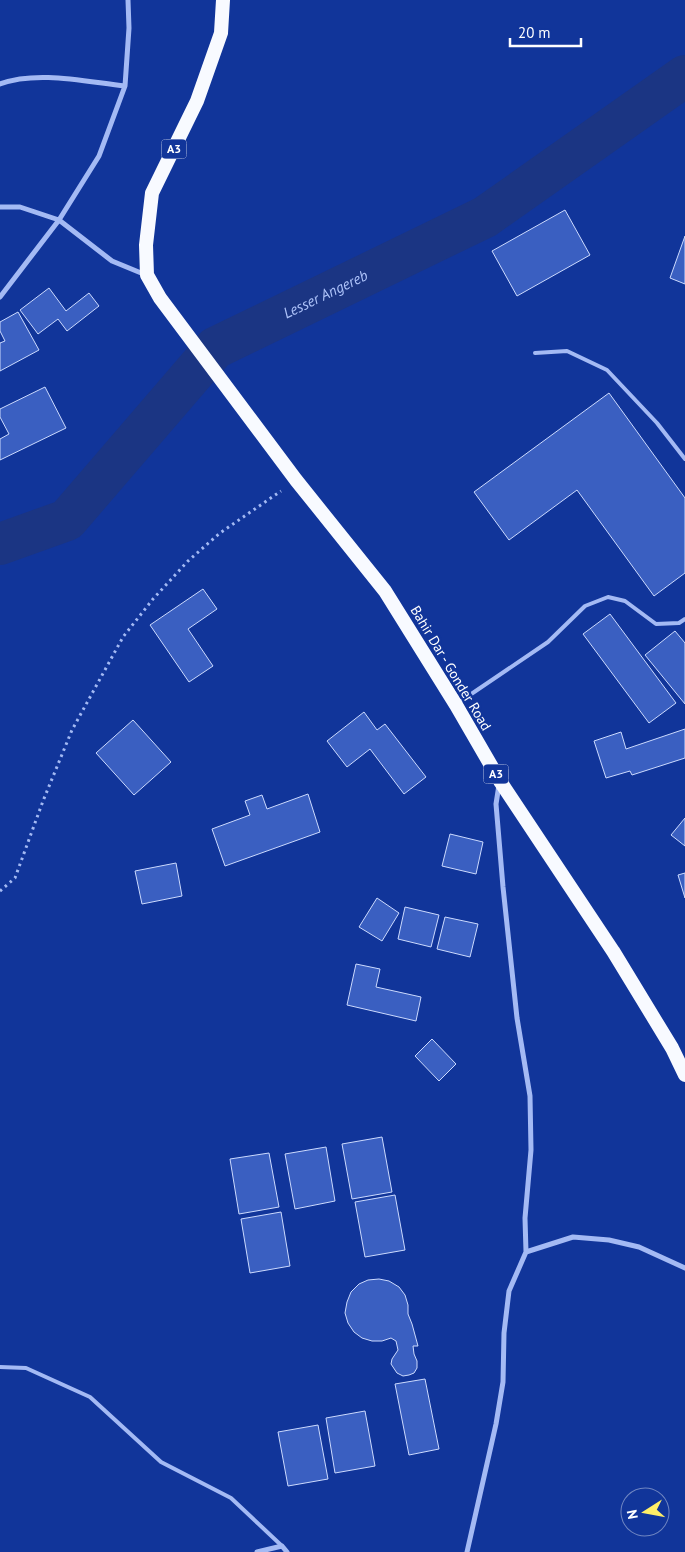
<svg xmlns="http://www.w3.org/2000/svg" width="685" height="1552" font-family="'PT Sans',sans-serif">
  <rect width="100%" height="100%" fill="#11359a"/>
  <g fill="none" stroke-linecap="round" stroke-linejoin="round">
    <!-- river -->
    <path stroke="#1b3583" stroke-width="42" id="s1" d="M0 544 67 520 215 348 485 217 685 76"/>
  </g>
  <!-- building -->
  <path fill="#3a5fc1" stroke="#ccdafe" d="M565 210 590 255 517 296 492 251Z
    M685 236V284L670 278Z
    M49 288 66 311 89 293 99 306 67 331 58 319 38 334 20 310Z
    M18 312 39 350 0 371V343L5 341 0 331V322Z
    M45 387 66 428 0 460V439L9 434 0 417V409Z
    M609 393 685 498V573L654 596 577 490 509 540 474 492Z
    M203 589 217 609 188 629 213 666 189 682 150 625Z
    M610 614 676 703 649 723 583 634Z
    M675 631 685 643V704L645 655Z
    M364 712 377 730 385 724 426 777 404 794 370 749 347 767 327 741Z
    M133 720 171 762 134 795 96 753Z
    M685 729V758L632 775 630 771 606 778 594 741 621 732 626 749Z
    M308 794 320 832 225 866 212 829 250 815 245 801 262 795 267 809Z
    M685 818V846L671 835Z
    M450 834 483 842 476 874 442 866Z
    M176 863 182 896 142 904 135 871Z
    M685 873V898L678 875Z
    M377 898 399 913 382 941 359 927Z
    M405 907 439 915 431 947 398 939Z
    M445 917 478 924 470 957 437 949Z
    M356 964 380 969 376 987 421 997 416 1021 347 1005Z
    M432 1039 456 1064 439 1081 415 1056Z
    M382 1137 392 1192 352 1199 342 1144Z
    M326 1147 335 1201 295 1209 285 1154Z
    M269 1153 279 1207 239 1214 230 1159Z
    M395 1195 405 1250 365 1257 355 1202Z
    M281 1212 290 1266 250 1273 241 1219Z
    M379 1279 389 1281 399 1287 405 1295 408 1305V1314L412 1324 418 1346H413L414 1354 417 1361V1368L414 1373 409 1375 403 1376 397 1373 391 1364 392 1359 398 1350 396 1341 391 1338 382 1341H372L362 1338 354 1332 348 1323 345 1313 347 1302 351 1292 359 1284 368 1280Z
    M425 1379 439 1449 409 1455 395 1384Z
    M365 1411 375 1466 335 1473 326 1418Z
    M318 1425 328 1479 288 1486 278 1432Z"/>
  <g fill="none" stroke-linecap="round" stroke-linejoin="round">
    <!-- path -->
    <path stroke="#a4baf4" stroke-width="3" stroke-dasharray="2.5 4" stroke-linecap="butt" d="M0 891 15 878 43 801 72 730 123 637 153 599 188 561 220 533 281 491"/>
    <!-- service -->
    <path stroke="#a4baf4" stroke-width="4" d="M535 353 567 351 607 370 657 423 685 459
      M458 703 548 642 585 606 608 597 625 601 656 624 679 623 685 619
      M0 1367 26 1368 90 1397 161 1462 231 1498 282 1546"/>
    <!-- minor -->
    <path stroke="#a4baf4" stroke-width="5" d="M0 84C37 70 87 82 125 86
      M0 207H20L59 220 112 261 146 275
      M0 297 59 220 99 156 125 86 129 28 128 0
      M499 785 496 804 503 887 517 1018 530 1096 531 1150 525 1218 526 1252
      M257 1552 282 1546 287 1552
      M467 1552 496 1424 503 1382 504 1333 509 1291 526 1252 573 1237 609 1240 639 1247 685 1268"/>
    <!-- trunk -->
    <path stroke="#f8faff" stroke-width="14" d="M223 0 221 33 197 101 152 193 146 245 147 275 160 298 296 480 385 591 456 705 500 781 613 951 672 1048 685 1075"/>
  </g>
  <g text-anchor="middle" stroke-width="5" stroke-linejoin="round" paint-order="stroke">
    <!-- shield labels -->
    <g fill="#11359a" stroke="#b8c2e1" stroke-width="1">
      <rect x="161.5" y="139.5" width="25" height="19" rx="4"/>
      <rect x="483.5" y="764.5" width="25" height="19" rx="4"/>
    </g>
    <g font-size="12" font-weight="bold" fill="#fff">
      <text x="174" y="153">A3</text>
      <text x="496" y="778">A3</text>
    </g>
    <!-- street labels -->
    <g font-size="14" fill="#fff" stroke="#11359a">
      <text transform="translate(451 668) rotate(59)" y="5">Bahir Dar - Gonder Road</text>
    </g>
    <!-- water labels -->
    <g font-size="15" font-style="italic" fill="#b0c5fb" stroke="#11359a">
      <text dy="5" stroke="none"><textPath href="#s1" startOffset="421">Lesser Angereb</textPath></text>
    </g>
  </g>
  <!-- north arrow -->
  <g transform="translate(645 1512) rotate(259)"><circle r="24" fill="#11359a" stroke="#7086c2"/>
  <path d="M0-4L9 19L0 12L-9 19Z" fill="#ffee67"/>
  <text y="-8" font-size="14" font-weight="bold" text-anchor="middle" fill="#ffffff">N</text>
  </g>
  <!-- scale -->
  <path d="M510 38v8h71v-8" fill="none" stroke="#ffffff" stroke-width="2.5"/>
  <text x="518" y="38" font-size="15" fill="#ffffff" stroke="#11359a" stroke-width="4" paint-order="stroke">20 m</text>
</svg>
